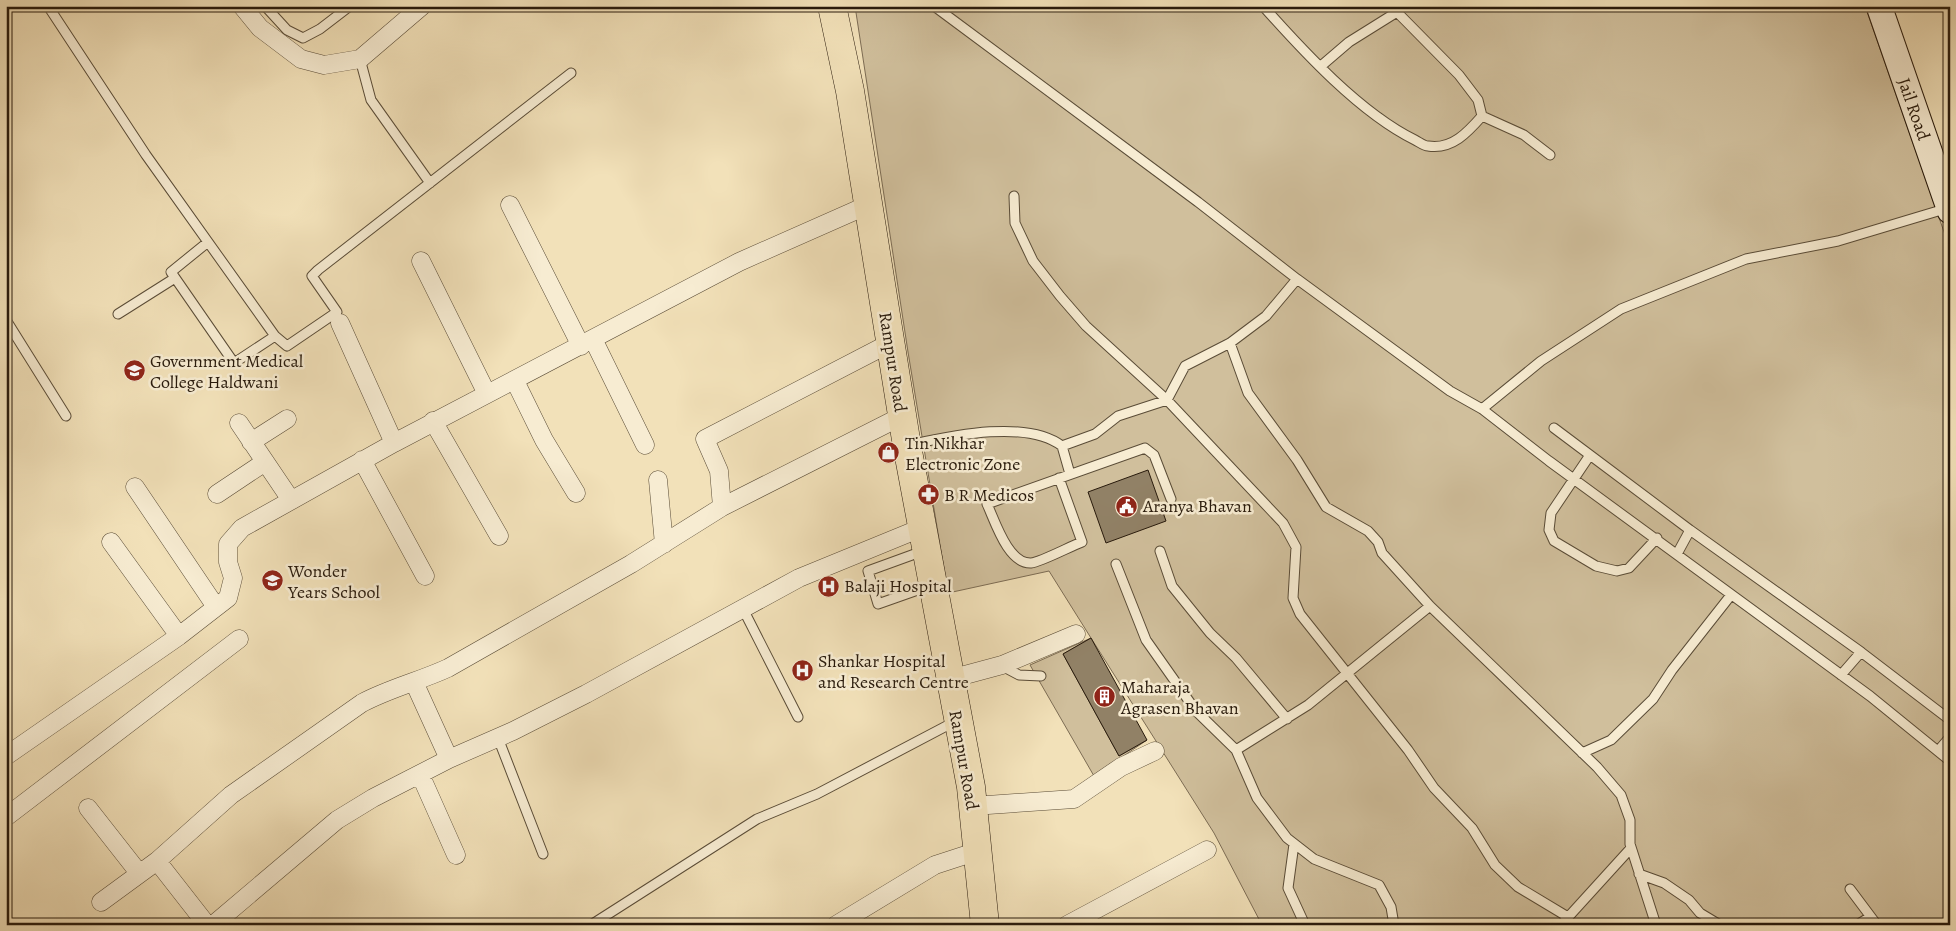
<svg xmlns="http://www.w3.org/2000/svg" width="1956" height="931" font-family="Alegreya,serif">
  <rect width="100%" height="100%" fill="#f2e1b9"/>
  <filter id="stains"><feTurbulence type="fractalNoise" baseFrequency=".004" numOctaves="4"/><feColorMatrix values="0 0 0 0 .2 0 0 0 0 .09 0 0 0 0 .02 0 0 0 .5 -.17"/></filter>
  <radialGradient id="worn" r=".72"><stop offset=".6" stop-color="#630" stop-opacity="0"/><stop offset="1" stop-color="#630" stop-opacity=".3"/></radialGradient>
  <!-- green -->
  <path fill="#d0bf9c" stroke="#7c6c54" d="M855 6H1865L1950 249V925H1262L1214 833 1091 638 1063 654 1119 756 1147 740 1094 776 1030 665 1091 638 1049 571 948 593 908 352Z"/>
  <!-- building -->
  <path fill="#918166" stroke="#281a0c" d="M1148 470 1166 521 1106 543 1088 492Z
    M1091 638 1147 740 1119 756 1063 654Z"/>
  <g fill="none" stroke-linecap="round" stroke-linejoin="round">
    <defs>
      <path id="lane" d="M48 6 146 155 275 336 287 346 337 312 312 276 318 270 571 73
        M265 6 287 30 303 38 320 29 350 6
        M934 6 1198 202 1297 279 1450 391 1482 409 1549 461 1870 696 1950 761
        M1263 6C1303 51 1360 113 1415 140 1419 142 1424 146 1428 146 1452 150 1468 132 1482 116L1478 100 1459 75 1391 6
        M360 59 371 100 430 183
        M1321 66 1349 42 1397 12
        M1482 116 1524 135 1550 155
        M1014 196 1015 223 1033 261 1060 296 1086 326 1167 400 1283 523 1296 547 1293 598 1300 614 1408 750 1434 788 1472 828 1495 865 1518 887 1568 917
        M208 242 171 272 234 363 275 336
        M118 314 175 278
        M6 320 66 416
        M1230 343 1248 393 1297 460 1326 507 1368 531 1378 542 1382 553 1430 606 1597 767 1621 795 1630 820V844L1656 925
        M1482 409 1541 361 1621 309 1746 259 1838 241 1948 208
        M1554 428 1690 530 1861 652 1950 720
        M909 445C951 436 1026 419 1062 446L1095 434 1118 416 1167 400 1185 366 1230 343 1266 316 1297 279
        M1062 446 1070 474
        M1590 455 1551 513 1549 530 1554 541 1596 566 1617 571 1629 568 1657 538
        M1059 478 1082 542C1071 546 1041 562 1031 563 1008 564 995 521 987 504L1145 448 1154 455 1171 499
        M923 551 868 571 878 604 929 586
        M1160 551 1172 586 1210 633 1236 658 1287 719
        M1677 554 1690 530
        M1116 564 1146 640 1196 711 1236 750 1257 798 1287 838 1314 859 1379 885 1391 907 1394 925
        M742 607 798 717
        M1002 666 1019 675 1041 676
        M1841 675 1861 652
        M498 738 543 854
        M1236 750 1308 705 1430 606
        M1938 751 1950 737
        M1582 753 1611 740 1653 699 1672 670 1731 595
        M1294 844 1288 888 1305 925
        M1639 874 1664 883 1689 900 1700 913 1720 925
        M1850 889 1877 925
        M591 925 757 819 817 794 954 722
        M1561 925 1631 848
        M1857 925 1870 917"/>
      <path id="street" d="M242 6 260 28 301 59 324 65 360 59 422 6
        M510 205 581 346
        M421 261 487 394
        M340 323 394 443
        M593 339 645 445
        M515 381 544 440 576 493
        M433 421 499 536
        M239 423 291 500
        M251 442 287 419
        M362 460 425 576
        M658 480 664 544
        M135 487 216 607
        M217 494 265 462
        M722 507 719 471 705 439 890 343
        M111 542 179 636
        M950 679 1002 665 1076 634
        M414 682 449 759
        M6 756 179 636 228 598 233 578 228 562V544L242 528 394 443 739 262 868 205
        M420 774 456 855
        M973 806 1074 799 1121 767 1155 751
        M88 808 139 873
        M6 817 239 639
        M157 861 207 925
        M101 902 157 861 231 795 362 703C390 688 420 681 448 668L631 564 722 507 902 416
        M213 925 337 820 373 798 449 759 513 731 586 694 799 578 921 528
        M836 925 935 865 978 851
        M1067 925 1207 850"/>
      <path id="secondary" d="M1879 6 1950 211"/>
      <path id="primary" d="M832 6 850 91 907 446 971 787 985 925"/>
    </defs>
    <!-- lane casing -->
    <use href="#lane" stroke="#5a4c37" stroke-width="11"/>
    <!-- street casing -->
    <use href="#street" stroke="#5a4c37" stroke-width="19"/>
    <!-- secondary casing -->
    <use href="#secondary" stroke="#281a0c" stroke-width="27"/>
    <!-- primary casing -->
    <use href="#primary" stroke="#281a0c" stroke-width="29"/>
    <!-- lane -->
    <use href="#lane" stroke="#f7ecd2" stroke-width="9"/>
    <!-- street -->
    <use href="#street" stroke="#f7ecd2" stroke-width="18"/>
    <!-- secondary -->
    <use href="#secondary" stroke="#f7ecd2" stroke-width="25"/>
    <!-- primary -->
    <use href="#primary" stroke="#f2e1b9" stroke-width="28"/>
  </g>
  <!-- icons -->
  <defs>
    <symbol id="university-disc" viewBox="-11 -11 22 22"><circle r="9.5" fill="#8f2418" stroke="#f7ecd2"/><path d="M0-5L7-2L0 1L-7-2ZM-4 1L0 2.5L4 1V4Q0 6-4 4Z" fill="#fff"/></symbol>
    <symbol id="shop-disc" viewBox="-11 -11 22 22"><circle r="9.5" fill="#8f2418" stroke="#f7ecd2"/><path d="M-5-2.5h2.3a2.7 3.5 0 0 1 5.4 0H5L5.5 6h-11ZM-1.5-2.5h3a1.5 2.3 0 0 0-3 0Z" fill="#fff"/></symbol>
    <symbol id="pharmacy-disc" viewBox="-11 -11 22 22"><circle r="9.5" fill="#8f2418" stroke="#f7ecd2"/><path d="M-2-6h4v4h4v4h-4v4h-4v-4h-4v-4h4Z" fill="#fff"/></symbol>
    <symbol id="civic-disc" viewBox="-11 -11 22 22"><circle r="9.5" fill="#8f2418" stroke="#f7ecd2"/><path d="M-.6-6.5H3V-4.5H.6V-3L4-1V1h2V6H-6V1h2V-1L-.6-3ZM-1.2 2.5V6h2.4V2.5Z" fill="#fff"/></symbol>
    <symbol id="school-disc" viewBox="-11 -11 22 22"><circle r="9.5" fill="#8f2418" stroke="#f7ecd2"/><path d="M0-5L7-2L0 1L-7-2ZM-4 1L0 2.5L4 1V4Q0 6-4 4Z" fill="#fff"/></symbol>
    <symbol id="hospital-disc" viewBox="-11 -11 22 22"><circle r="9.5" fill="#8f2418" stroke="#f7ecd2"/><path d="M-5-5h3v3.5h4V-5h3V5h-3V1.5h-4V5h-3Z" fill="#fff"/></symbol>
    <symbol id="building-disc" viewBox="-11 -11 22 22"><circle r="9.5" fill="#8f2418" stroke="#f7ecd2"/><path d="M-4-6H4V6H1V3H-1V6H-4ZM-2.5-4.3h1.7v1.8h-1.7ZM.8-4.3h1.7v1.8H.8ZM-2.5-1h1.7V.8h-1.7ZM.8-1h1.7V.8H.8Z" fill="#fff"/></symbol>
  </defs>
  <g fill-rule="evenodd">
    <use href="#university-disc" x="122" y="358" width="25" height="25"/>
    <use href="#shop-disc" x="876" y="440" width="25" height="25"/>
    <use href="#pharmacy-disc" x="916" y="482" width="25" height="25"/>
    <use href="#civic-disc" x="1114" y="494" width="25" height="25"/>
    <use href="#school-disc" x="260" y="568" width="25" height="25"/>
    <use href="#hospital-disc" x="816" y="574" width="25" height="25"/>
    <use href="#hospital-disc" x="790" y="658" width="25" height="25"/>
    <use href="#building-disc" x="1092" y="684" width="25" height="25"/>
  </g>
  <g text-anchor="middle" stroke-width="5" stroke-linejoin="round" paint-order="stroke">
    <!-- street labels -->
    <g font-size="18" fill="#281a0c" stroke="#f7ecd2">
      <text transform="translate(1914 109) rotate(71)" y="6">Jail Road</text>
      <text transform="translate(893 362) rotate(81)" y="6">Rampur Road</text>
      <text transform="translate(964 760) rotate(80)" y="6">Rampur Road</text>
    </g>
    <!-- poi labels -->
    <g font-size="18" fill="#281a0c" stroke="#f7ecd2" text-anchor="start">
      <text x="150" y="367">Government Medical<tspan x="150" dy="21">College Haldwani</tspan></text>
      <text x="905" y="449">Tin Nikhar<tspan x="905" dy="21">Electronic Zone</tspan></text>
      <text x="944" y="501">B R Medicos</text>
      <text x="1143" y="512">Aranya Bhavan</text>
      <text x="288" y="577">Wonder<tspan x="288" dy="21">Years School</tspan></text>
      <text x="844" y="592">Balaji Hospital</text>
      <text x="818" y="667">Shankar Hospital<tspan x="818" dy="21">and Research Centre</tspan></text>
      <text x="1121" y="693">Maharaja<tspan x="1121" dy="21">Agrasen Bhavan</tspan></text>
    </g>
  </g>
  <!-- margin -->
  <rect width="1956" height="931" fill="none" stroke="#f2e1b9" stroke-width="25"/>
  <rect x="8" y="8" width="1941" height="916" fill="none" stroke="#281a0c" stroke-width="2.5"/>
  <rect x="12" y="12" width="1931" height="906" fill="none" stroke="#281a0c"/>
  <rect width="100%" height="100%" filter="url(#stains)"/>
  <rect width="100%" height="100%" fill="url(#worn)"/>
</svg>
